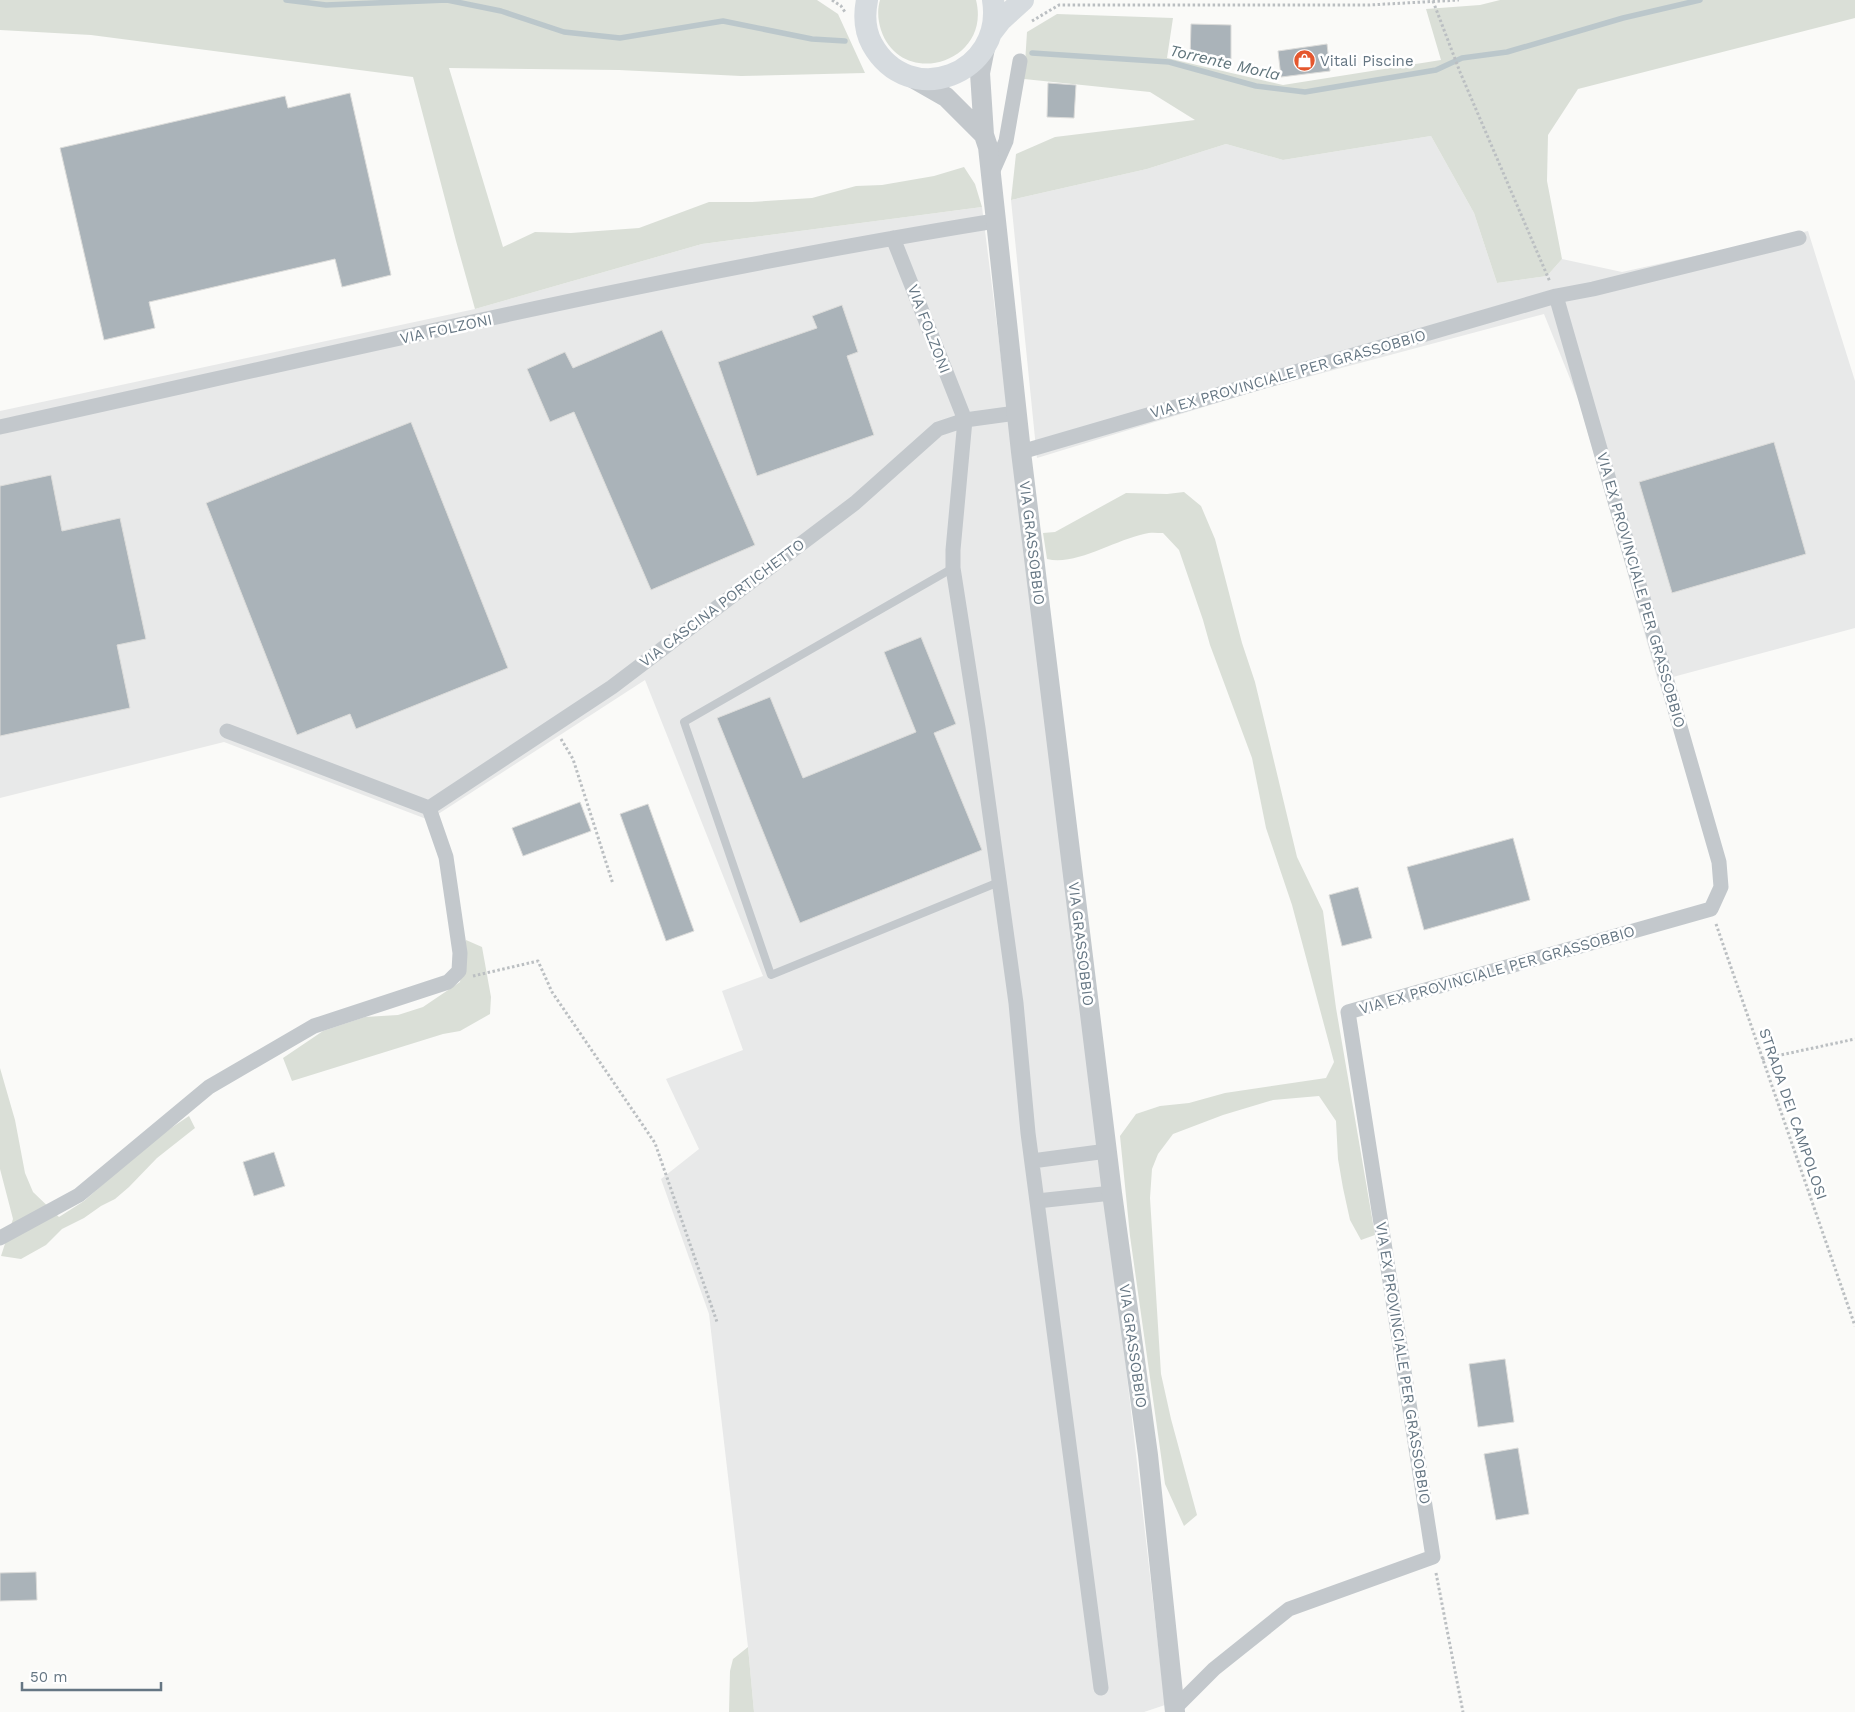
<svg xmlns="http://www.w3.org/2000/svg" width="1855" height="1712" font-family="'Work Sans',sans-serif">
  <rect width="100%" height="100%" fill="#fafaf8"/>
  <!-- built -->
  <path fill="#e8e9e9" d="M1431 136 1474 213 1497 283 1547 276 1562 259 1622 272 1808 231 1855 381V628L1658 681 1579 401 1544 314 1266 388 1037 458 1011 200 1147 169 1226 144 1283 160Z
    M982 207 1100 1143 1165 1705 1144 1712H754L748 1647 709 1314 661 1179 699 1149 666 1079 743 1050 722 991 763 976 645 680 429 820 224 742 0 798V411L475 309 702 244Z"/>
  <!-- green -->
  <path fill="#dadfd7" d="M0 0H817L838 14 865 73 741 76 619 70 449 68 503 247 535 232 571 233 639 228 709 202H752L812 198 856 186 882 185 934 176 964 167 975 184 982 207 702 244 475 309 456 241 413 77 91 35 0 30Z
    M880 0H976C992 63 901 90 881 30 878 21 877 10 880 0Z
    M1500 0H1855V18L1578 89 1548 135 1547 181 1562 259 1547 276 1497 283 1474 213 1431 136 1283 160 1226 144 1147 169 1011 200 1016 154 1055 137 1195 120 1150 92 1024 79 1027 32 1057 14 1173 18 1167 58 1283 85 1441 60 1426 9 1480 5Z
    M1184 492 1201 506 1215 539 1242 643 1255 682 1297 857 1323 911 1336 1008 1375 1235 1361 1240 1350 1220 1343 1188 1338 1159 1336 1121 1319 1096 1273 1100 1223 1115 1173 1134 1158 1154 1152 1169 1150 1198 1161 1374 1171 1419 1197 1515 1184 1526 1165 1484 1130 1236 1120 1136 1136 1114 1160 1106 1189 1103 1225 1093 1326 1078 1334 1062 1292 905 1266 828 1252 758 1210 645 1203 620 1179 550 1163 533C1157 533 1150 532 1144 534 1115 540 1076 566 1047 559L1043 533 1055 532 1126 493 1167 494Z
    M466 940 482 947 491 997 490 1014 460 1031 443 1034 292 1081 283 1058 323 1031 365 1017 398 1015 423 1007 460 982Z
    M0 1068 15 1120 25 1173 33 1192 59 1217 84 1201 153 1140 189 1116 195 1128 157 1158 129 1187 115 1199 101 1206 84 1218 62 1229 46 1245 21 1259 1 1256 13 1219 0 1169Z
    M748 1647 754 1712H729L730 1671 733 1659Z"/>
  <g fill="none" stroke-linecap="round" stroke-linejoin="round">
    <!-- stream -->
    <path stroke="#bbc7cb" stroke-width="5.5" d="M286 0 326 5 447 0 501 11 564 32 620 38 723 21 812 39 845 41
      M1032 53 1169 62 1256 86 1305 92 1436 70 1462 58 1507 52 1623 18 1700 0"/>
  </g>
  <!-- building -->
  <path fill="#aab3b9" stroke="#dcdcda" d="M1191 24 1231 25V60H1190Z
    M1327 44 1330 71 1281 77 1278 51Z
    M1048 83 1076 85 1074 118 1047 117Z
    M350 93 391 275 342 287 335 259 149 302 155 328 104 340 60 148 285 96 288 108Z
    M842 305 858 352 847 356 874 435 757 476 718 362 817 328 812 316Z
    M662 330 755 545 651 590 574 412 550 422 527 369 565 352 573 368Z
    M411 422 508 668 356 729 350 714 297 735 206 503Z
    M1774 442 1806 554 1672 593 1639 482Z
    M51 475 62 531 120 518 146 639 117 645 130 708 0 736V486Z
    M921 637 956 724 934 733 982 850 800 923 717 718 770 697 803 778 916 732 884 652Z
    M580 802 591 831 523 856 512 828Z
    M648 804 694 931 666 941 620 814Z
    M1513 838 1530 900 1424 930 1407 867Z
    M1358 887 1372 938 1342 946 1329 895Z
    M274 1152 285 1186 254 1196 243 1162Z
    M1505 1359 1514 1422 1478 1427 1469 1364Z
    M1518 1448 1529 1514 1496 1520 1484 1454Z
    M36 1572 37 1600 0 1601V1573Z"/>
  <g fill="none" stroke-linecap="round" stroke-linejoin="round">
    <!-- path -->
    <path stroke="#bbbfc2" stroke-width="3" stroke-dasharray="2.5 2.5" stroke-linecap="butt" d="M832 0 841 6 845 12
      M1433 1 1460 72 1550 282
      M1032 21 1059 5H1369L1459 0
      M561 739 573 759 613 884
      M1716 924 1855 1326
      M473 976 538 961 552 992 655 1143 717 1322
      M1762 1059 1855 1039
      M1436 1573 1463 1712"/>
    <!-- service -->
    <path stroke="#c3c8cc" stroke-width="8" d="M953 568 684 722 771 975 999 882"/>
    <!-- minor -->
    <path stroke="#c3c8cc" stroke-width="15" d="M991 175 1006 141 1020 61
      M893 238 965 420 953 550V568L978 728 1016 1003 1028 1133 1101 1688
      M0 427C331 354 661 275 995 221
      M1021 452 1556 296 1593 289 1799 238
      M227 731 429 808
      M1032 1161 1107 1151
      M1037 1201 1112 1193
      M0 1238 79 1195 209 1087 314 1026 448 982 459 971 460 953 446 857 429 808 612 687 855 503 938 429 965 420 1016 413
      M1175 1708 1214 1669 1289 1609 1433 1557 1348 1012 1711 909 1721 887 1719 862 1556 296"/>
    <!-- tertiary -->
    <path stroke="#c3c8cc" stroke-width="20" d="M985 48 980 73 984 135 988 147 1021 452 1112 1193 1148 1455 1175 1712
      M911 77 946 97 984 135"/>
    <!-- secondary -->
    <path stroke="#d6dbdf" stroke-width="22" d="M867 0C864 15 865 31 872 44 909 111 1005 74 993 0
      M991 33 1001 20 1023 0"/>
  </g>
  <!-- icons -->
  <defs>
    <symbol id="shop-disc" viewBox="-11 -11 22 22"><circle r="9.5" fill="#e4572e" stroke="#fff"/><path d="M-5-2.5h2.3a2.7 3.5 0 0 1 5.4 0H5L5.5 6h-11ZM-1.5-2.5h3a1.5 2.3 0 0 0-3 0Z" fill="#fff"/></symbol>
  </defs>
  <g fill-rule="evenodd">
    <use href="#shop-disc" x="1292" y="48" width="25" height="25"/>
  </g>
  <g text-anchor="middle" stroke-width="5" stroke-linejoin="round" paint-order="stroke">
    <!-- poi labels -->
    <g font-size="15" fill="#657683" stroke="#fff" text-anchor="start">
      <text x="1320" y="66">Vitali Piscine</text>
    </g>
    <!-- street labels -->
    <g font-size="15" fill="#657683" stroke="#fff">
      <text transform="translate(446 329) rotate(-12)" y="5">VIA FOLZONI</text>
      <text transform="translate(929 329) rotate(69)" y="5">VIA FOLZONI</text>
      <text transform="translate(1288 374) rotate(-16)" y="5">VIA EX PROVINCIALE PER GRASSOBBIO</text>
      <text transform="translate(1032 543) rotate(83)" y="5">VIA GRASSOBBIO</text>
      <text transform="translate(1641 590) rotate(74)" y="5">VIA EX PROVINCIALE PER GRASSOBBIO</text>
      <text transform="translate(722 603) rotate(-37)" y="5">VIA CASCINA PORTICHETTO</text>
      <text transform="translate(1081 944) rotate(83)" y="5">VIA GRASSOBBIO</text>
      <text transform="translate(1497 970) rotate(-16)" y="5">VIA EX PROVINCIALE PER GRASSOBBIO</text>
      <text transform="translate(1793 1114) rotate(71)" y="5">STRADA DEI CAMPOLOSI</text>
      <text transform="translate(1133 1346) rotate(82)" y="5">VIA GRASSOBBIO</text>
      <text transform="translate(1403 1363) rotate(81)" y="5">VIA EX PROVINCIALE PER GRASSOBBIO</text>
    </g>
    <!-- water labels -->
    <g font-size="16" font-style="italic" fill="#60757c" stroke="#fff">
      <text transform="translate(1225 62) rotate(13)" y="6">Torrente Morla</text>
    </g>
  </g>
  <!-- scale -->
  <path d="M22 1682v8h139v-8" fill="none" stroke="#657683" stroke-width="2.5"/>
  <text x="30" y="1682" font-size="15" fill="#657683" stroke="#ffffff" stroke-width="4" paint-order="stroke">50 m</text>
</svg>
